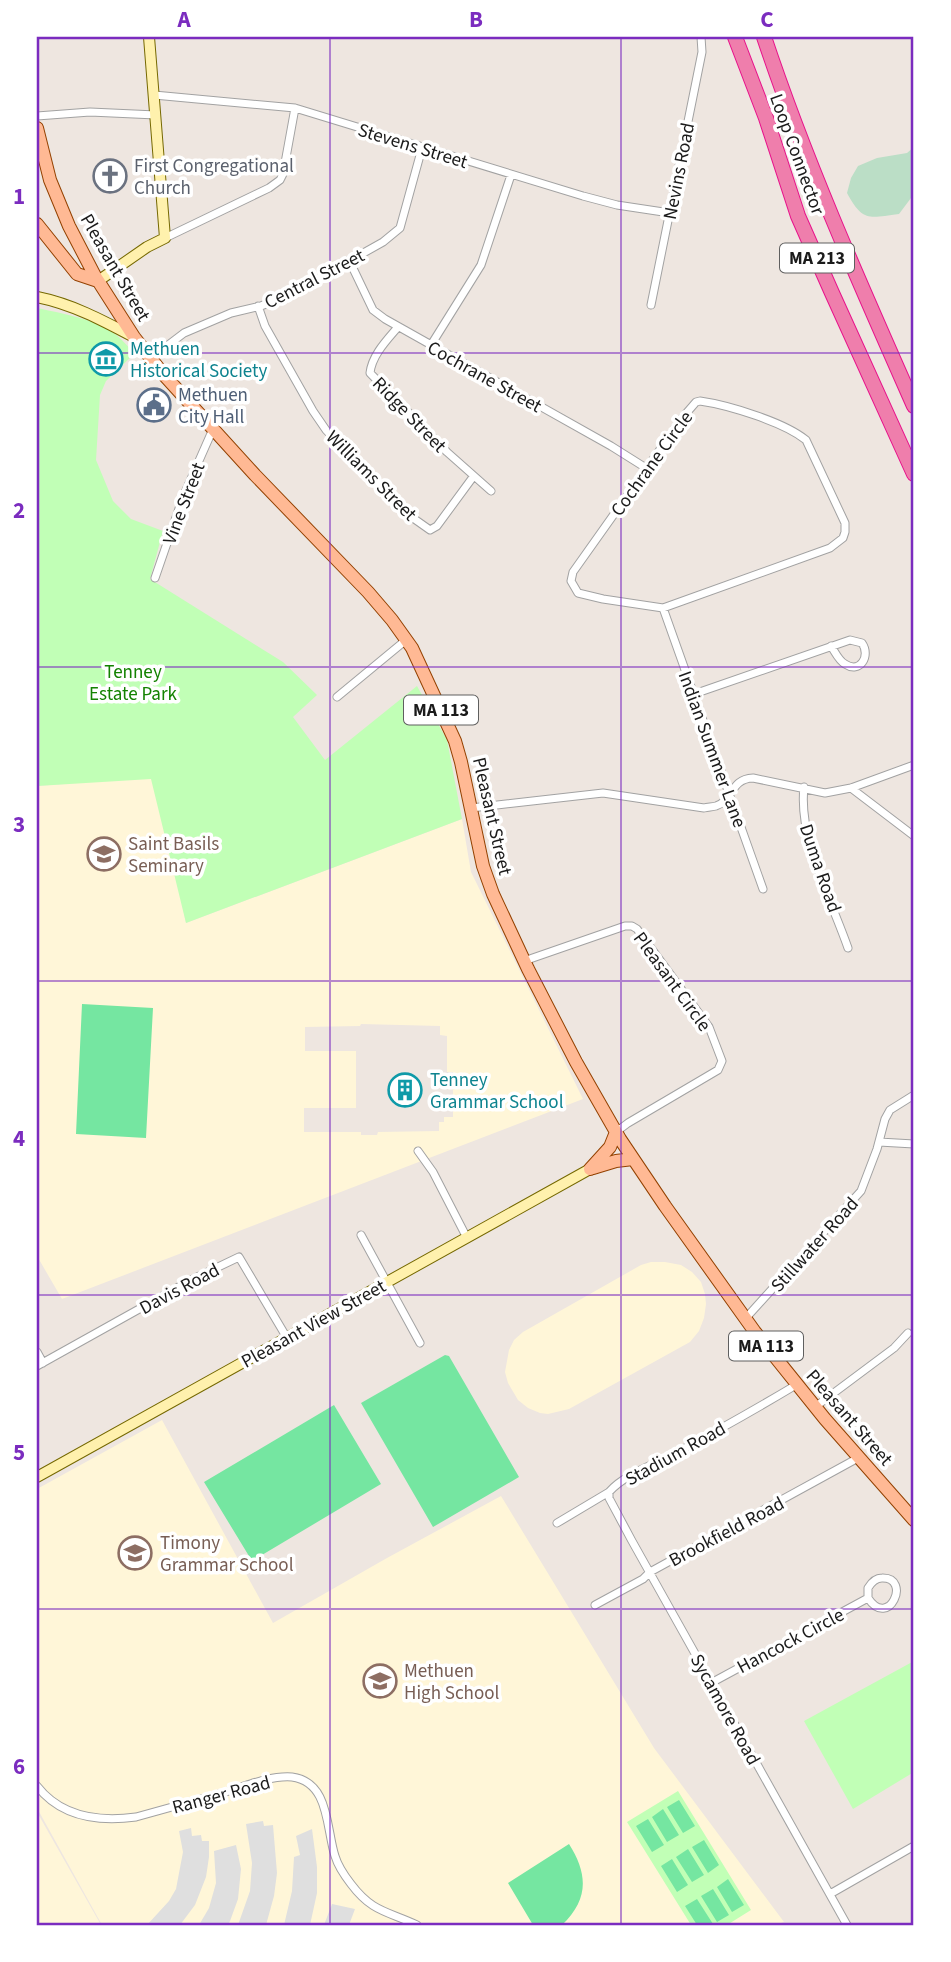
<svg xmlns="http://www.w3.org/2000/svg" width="951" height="1962" font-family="'Source Sans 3',sans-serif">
  <rect width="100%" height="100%" fill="#eee6e0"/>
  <!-- education -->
  <path fill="#fff6d8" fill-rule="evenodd" d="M155 777 186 923 462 819 471 872 583 1099 62 1299 37 1256V786ZM361 1024 440 1026V1035L447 1036V1072H453V1117H444V1122H439V1131L378 1132 377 1135H361V1132H304V1108H356V1051H305V1027L360 1026Z
    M651 1262H665L681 1265 692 1272 701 1282 705 1294 706 1304 704 1318 699 1331 690 1342 569 1409 548 1414 540 1413 528 1408 518 1400 508 1383 505 1372 509 1350 514 1340 523 1332 641 1265Z
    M162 1420 273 1623 387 1558 501 1496 654 1748 784 1922 774 1925H102L37 1808V1489Z
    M37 1812 101 1925H37Z"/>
  <!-- wetland -->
  <path fill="#bbdec6" d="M914 147V194L899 214C868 218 863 222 847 193L851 178 858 166 877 158 907 153Z"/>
  <!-- park -->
  <path fill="#c1ffb6" d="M37 308C64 314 92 318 115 334 122 339 128 347 135 353L106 381 100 395 96 460 113 501 131 519 163 531 150 579 283 662 317 695 293 717 325 760 417 686 447 740 462 819 186 923 151 779 37 786Z
    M914 1661V1772L853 1809 804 1721Z
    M678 1791 751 1910 727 1925H691L627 1822Z"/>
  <!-- pitch -->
  <path fill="#75e6a1" d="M82 1004 153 1008 146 1138 76 1134Z
    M445 1355 449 1356 519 1477 433 1527 361 1403Z
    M334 1405 381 1484 252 1561 204 1482Z
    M679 1800 695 1826 683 1833 667 1807Z
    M663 1809 679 1835 667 1842 652 1817Z
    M648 1819 664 1845 652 1852 636 1826Z
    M704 1840 719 1865 708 1873 692 1847Z
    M569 1844C588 1874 589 1899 562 1925H533L508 1883Z
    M688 1849 704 1875 692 1882 676 1857Z
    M672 1859 688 1885 677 1892 661 1866Z
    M728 1879 744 1905 732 1912 717 1887Z
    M713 1889 729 1915 717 1922 701 1896Z
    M697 1899 713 1924 712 1925H697L685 1906Z"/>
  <!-- parking -->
  <path fill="#dfdfdf" d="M263 1821 264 1826 273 1825 277 1873 274 1896 266 1925H238L250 1891 252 1863 246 1824Z
    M191 1828 192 1836 201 1835 202 1841H209V1857L206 1877 195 1905 180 1925H147L169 1901 176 1889 183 1852 179 1831Z
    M312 1829 317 1867V1893L310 1925H284L292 1891 294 1857 300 1855 296 1836Z
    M236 1845 241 1869 238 1899 230 1921 228 1925H199L209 1908 216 1883 214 1851Z
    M332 1904 355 1909 349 1925H324Z"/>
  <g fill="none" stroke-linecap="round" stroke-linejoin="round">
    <defs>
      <path id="street" d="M154 95 295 108 583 196 617 205 670 213
        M37 116 90 112 156 115
        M165 238 269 188 280 180 283 174 295 108
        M349 260 373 310 385 319 611 446 646 468
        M651 305 702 52 701 37
        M258 306 265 326 313 411 326 430 384 491 413 518 430 530 437 526 473 477
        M398 327C387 340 372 355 370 373L447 452 491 491
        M431 345 481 265 511 175
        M151 358 184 333 231 313 261 306 294 292 383 242 400 228 422 148
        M700 401C728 405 784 422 806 440L845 523V532L843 538 830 548 663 608 603 599 578 593 571 581 573 572 683 417 696 402Z
        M155 578 183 497 213 429
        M663 608 763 889
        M694 694 850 640 862 643C871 656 860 674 845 664 839 661 835 652 831 646
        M337 697 406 640
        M804 787C798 838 831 899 848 948
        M851 788 914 836
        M471 808 603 793 704 808C708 807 712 807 716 806 734 800 730 779 753 778L825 793 851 788 914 765
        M524 961 625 926H632L637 929 709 1027 722 1061 718 1070 628 1123 616 1132
        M879 1142 914 1144
        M418 1151 433 1172 467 1238
        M361 1235 420 1343
        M745 1319 861 1191 877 1149 885 1119 890 1110 914 1095
        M37 1352 43 1363
        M37 1366 193 1279 239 1257 287 1338
        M815 1407 894 1348 908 1333
        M609 1492V1498L632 1541 847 1925
        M557 1523 609 1492C625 1474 653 1465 674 1454 715 1432 756 1409 796 1385
        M595 1605 643 1579 650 1572 858 1458
        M711 1683 868 1598C889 1630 912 1577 882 1578 875 1578 871 1583 868 1588V1598
        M37 1786C61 1817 99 1822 136 1817 164 1809 191 1802 219 1794 240 1788 270 1775 292 1777 330 1782 326 1829 335 1856 338 1866 344 1875 351 1884 372 1912 387 1911 417 1925
        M830 1894 914 1846"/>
      <path id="secondary" d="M98 281 147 247 165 238 149 37
        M37 297C72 304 102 320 134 337
        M37 1477 590 1169"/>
      <path id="primary" d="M37 128 50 180 69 226 95 276 134 337 164 375 255 475 368 592 392 620 412 648 455 741 461 762 483 866 493 894 528 969 576 1062 620 1139 665 1206 755 1332 825 1419 914 1520
        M37 224 77 274 98 281
        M593 1168 616 1161 633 1159
        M590 1169 610 1147 616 1132"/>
      <path id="highway" d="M735 37 766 118 798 216 832 293 914 474
        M764 37C806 163 860 284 914 406"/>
    </defs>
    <!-- street casing -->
    <use href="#street" stroke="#a2a2a2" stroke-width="9"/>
    <!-- secondary casing -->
    <use href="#secondary" stroke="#756800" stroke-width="12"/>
    <!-- primary casing -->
    <use href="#primary" stroke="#934100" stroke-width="14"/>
    <!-- highway casing -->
    <use href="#highway" stroke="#e7128b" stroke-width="16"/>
    <!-- street -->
    <use href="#street" stroke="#fff" stroke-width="7"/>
    <!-- secondary -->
    <use href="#secondary" stroke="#fff1ad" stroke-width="10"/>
    <!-- primary -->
    <use href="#primary" stroke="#ffb994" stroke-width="12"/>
    <!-- highway -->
    <use href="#highway" stroke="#ef7eac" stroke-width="14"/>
  </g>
  <!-- grid -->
  <path fill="none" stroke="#7b2cbf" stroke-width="2" stroke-opacity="0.55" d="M330 37V1925M621 37V1925M37 353H914M37 667H914M37 981H914M37 1295H914M37 1609H914"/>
  <!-- icons -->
  <defs>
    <symbol id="church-ring" viewBox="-11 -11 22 22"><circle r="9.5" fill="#fff" stroke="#6b7280" stroke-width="1.5"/><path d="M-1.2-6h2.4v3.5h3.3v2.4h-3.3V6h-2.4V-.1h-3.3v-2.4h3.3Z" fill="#6b7280"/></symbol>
    <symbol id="museum-ring" viewBox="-11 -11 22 22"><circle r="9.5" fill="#fff" stroke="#0f9aa8" stroke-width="1.5"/><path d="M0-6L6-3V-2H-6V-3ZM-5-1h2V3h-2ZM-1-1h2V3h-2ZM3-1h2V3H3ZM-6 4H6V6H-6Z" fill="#0f9aa8"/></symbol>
    <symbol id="civic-ring" viewBox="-11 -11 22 22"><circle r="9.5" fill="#fff" stroke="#5c6f8a" stroke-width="1.5"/><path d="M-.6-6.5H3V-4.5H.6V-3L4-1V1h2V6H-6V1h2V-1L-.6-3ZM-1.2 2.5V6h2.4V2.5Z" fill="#5c6f8a"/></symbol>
    <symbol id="school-ring" viewBox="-11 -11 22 22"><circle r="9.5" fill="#fff" stroke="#8d6e63" stroke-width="1.5"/><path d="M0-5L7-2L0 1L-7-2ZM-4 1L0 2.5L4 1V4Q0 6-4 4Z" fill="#8d6e63"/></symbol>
    <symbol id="building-ring" viewBox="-11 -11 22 22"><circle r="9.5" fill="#fff" stroke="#0f9aa8" stroke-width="1.5"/><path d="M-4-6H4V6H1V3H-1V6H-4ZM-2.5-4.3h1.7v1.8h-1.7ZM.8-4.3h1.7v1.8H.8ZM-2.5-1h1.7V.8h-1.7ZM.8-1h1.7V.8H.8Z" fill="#0f9aa8"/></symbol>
  </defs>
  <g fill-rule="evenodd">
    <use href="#church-ring" x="91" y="157" width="38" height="38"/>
    <use href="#museum-ring" x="87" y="340" width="38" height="38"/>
    <use href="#civic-ring" x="135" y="386" width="38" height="38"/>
    <use href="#school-ring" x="85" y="835" width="38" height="38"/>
    <use href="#building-ring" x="386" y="1071" width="38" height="38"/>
    <use href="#school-ring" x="116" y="1534" width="38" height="38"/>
    <use href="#school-ring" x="361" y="1662" width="38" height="38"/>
  </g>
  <g text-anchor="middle" stroke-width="7" stroke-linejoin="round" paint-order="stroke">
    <!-- shield labels -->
    <g fill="#fff" stroke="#5f5f5f" stroke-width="2">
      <rect x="780" y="243.5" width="74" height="29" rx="5"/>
      <rect x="404" y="695.5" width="74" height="29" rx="5"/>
      <rect x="729" y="1331.5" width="74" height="29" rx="5"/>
    </g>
    <g font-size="18" font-weight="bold" fill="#1b1b1b">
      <text x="817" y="264">MA 213</text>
      <text x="441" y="716">MA 113</text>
      <text x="766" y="1352">MA 113</text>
    </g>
    <!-- street labels -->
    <g font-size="19" fill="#1b1b1b" stroke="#fff">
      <text transform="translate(413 145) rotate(17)" y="7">Stevens Street</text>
      <text transform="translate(798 154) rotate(70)" y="7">Loop Connector</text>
      <text transform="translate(678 171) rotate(-79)" y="7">Nevins Road</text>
      <text transform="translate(116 267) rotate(60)" y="7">Pleasant Street</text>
      <text transform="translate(314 278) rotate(-27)" y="7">Central Street</text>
      <text transform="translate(485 376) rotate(29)" y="7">Cochrane Street</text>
      <text transform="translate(410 414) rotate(46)" y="7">Ridge Street</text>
      <text transform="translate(651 463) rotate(-54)" y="7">Cochrane Circle</text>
      <text transform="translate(372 475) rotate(45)" y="7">Williams Street</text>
      <text transform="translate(183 503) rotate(-69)" y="7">Vine Street</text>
      <text transform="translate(713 749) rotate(70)" y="7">Indian Summer Lane</text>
      <text transform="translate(493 816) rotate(77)" y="7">Pleasant Street</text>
      <text transform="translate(821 868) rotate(71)" y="7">Duma Road</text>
      <text transform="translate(673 981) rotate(54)" y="7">Pleasant Circle</text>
      <text transform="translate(814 1244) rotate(-48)" y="7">Stillwater Road</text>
      <text transform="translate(179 1288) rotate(-28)" y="7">Davis Road</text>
      <text transform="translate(313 1323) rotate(-29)" y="7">Pleasant View Street</text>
      <text transform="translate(850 1417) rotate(49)" y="7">Pleasant Street</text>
      <text transform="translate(675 1453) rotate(-29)" y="7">Stadium Road</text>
      <text transform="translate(726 1531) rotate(-28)" y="7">Brookfield Road</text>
      <text transform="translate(790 1640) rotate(-28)" y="7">Hancock Circle</text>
      <text transform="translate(726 1709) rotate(61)" y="7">Sycamore Road</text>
      <text transform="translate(221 1794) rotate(-15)" y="7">Ranger Road</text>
    </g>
    <!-- worship labels -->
    <g font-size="19" fill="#5b616d" stroke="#fff" text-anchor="start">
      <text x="134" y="172">First Congregational<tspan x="134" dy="22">Church</tspan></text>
    </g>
    <!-- culture labels -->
    <g font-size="19" fill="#0d838f" stroke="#fff" text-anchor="start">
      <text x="130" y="355">Methuen<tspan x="130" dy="22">Historical Society</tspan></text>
      <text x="430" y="1086">Tenney<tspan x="430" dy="22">Grammar School</tspan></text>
    </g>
    <!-- service labels -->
    <g font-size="19" fill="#4e5e75" stroke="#fff" text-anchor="start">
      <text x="178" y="401">Methuen<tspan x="178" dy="22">City Hall</tspan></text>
    </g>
    <!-- park labels -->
    <g font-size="19" fill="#138201" stroke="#fff">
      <text x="133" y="678">Tenney<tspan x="133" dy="22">Estate Park</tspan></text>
    </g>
    <!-- education labels -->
    <g font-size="19" fill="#785e54" stroke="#fff" text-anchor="start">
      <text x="128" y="850">Saint Basils<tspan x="128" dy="22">Seminary</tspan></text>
      <text x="160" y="1549">Timony<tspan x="160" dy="22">Grammar School</tspan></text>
      <text x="404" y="1677">Methuen<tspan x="404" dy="22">High School</tspan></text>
    </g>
  </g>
  <!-- border -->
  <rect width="951" height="1962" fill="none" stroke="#ffffff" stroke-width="77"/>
  <rect x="38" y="38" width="874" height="1886" fill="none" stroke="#7b2cbf" stroke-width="2.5"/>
  <g font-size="23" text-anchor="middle" font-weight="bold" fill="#7b2cbf">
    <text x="184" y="27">A</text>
    <text x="476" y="27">B</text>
    <text x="767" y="27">C</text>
    <text x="19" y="204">1</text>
    <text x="19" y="518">2</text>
    <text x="19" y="832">3</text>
    <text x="19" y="1146">4</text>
    <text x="19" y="1460">5</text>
    <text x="19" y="1774">6</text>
  </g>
</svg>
